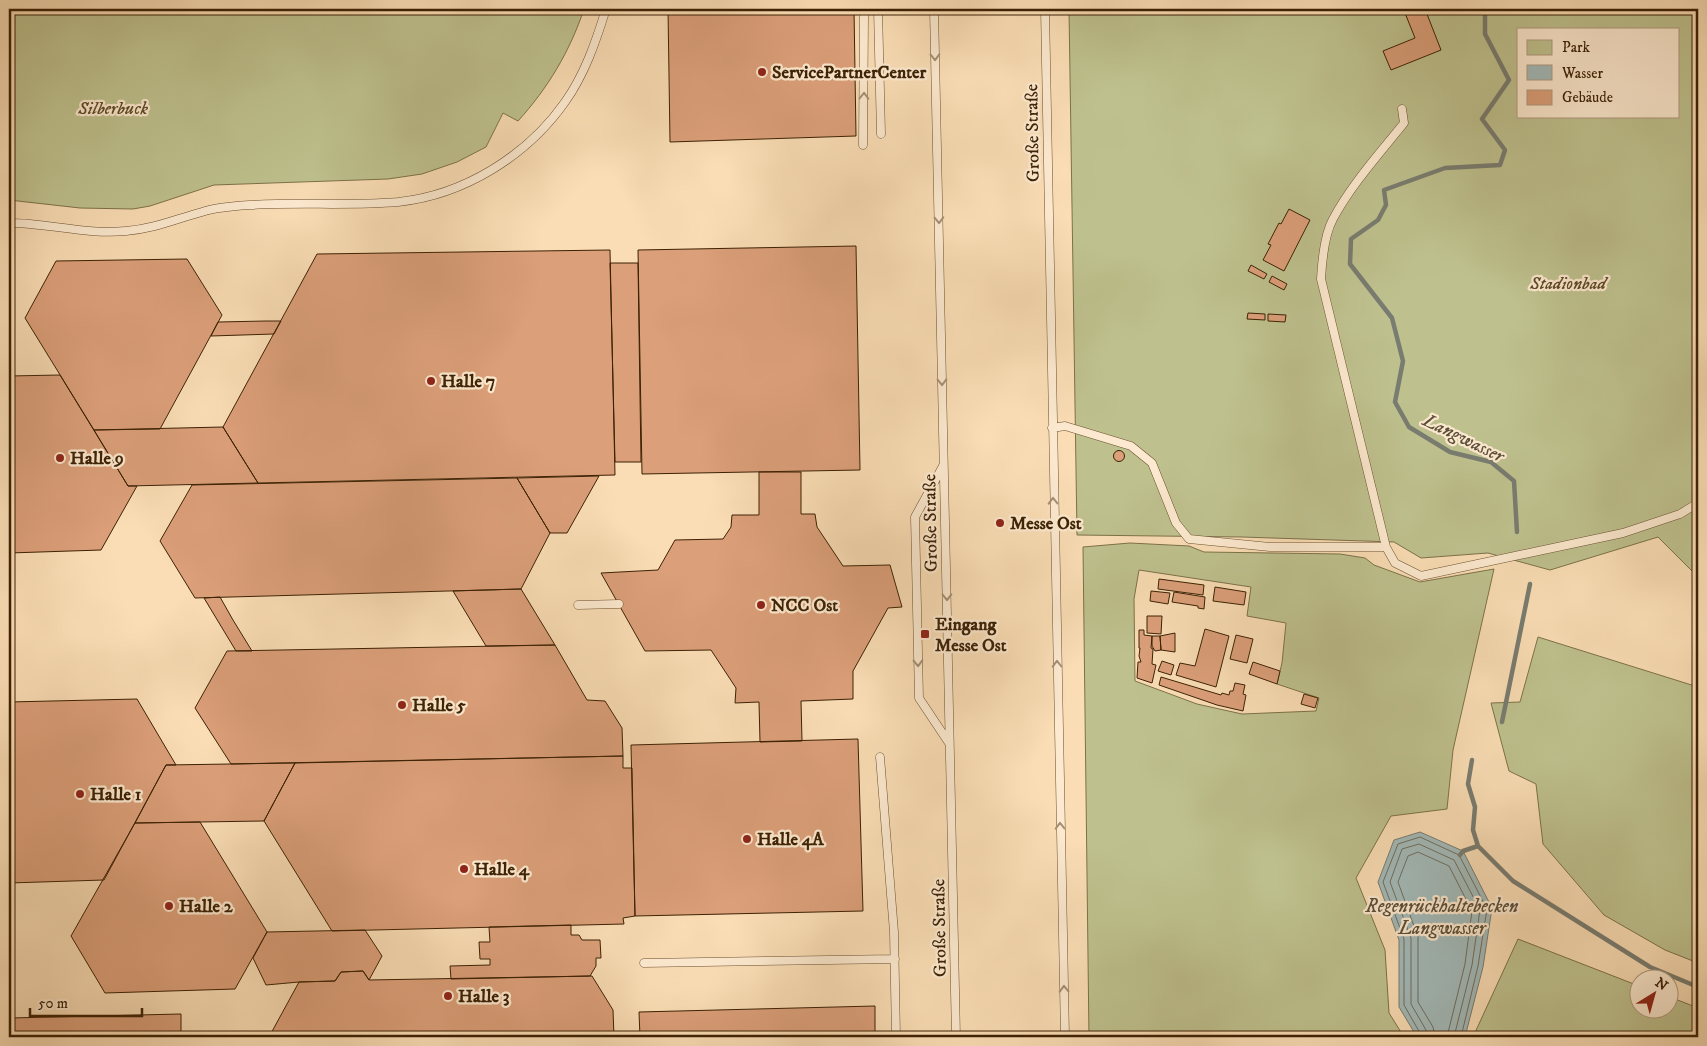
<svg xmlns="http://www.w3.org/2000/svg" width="1707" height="1046" font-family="'IM FELL DW Pica',serif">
  <rect width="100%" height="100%" fill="#faddb5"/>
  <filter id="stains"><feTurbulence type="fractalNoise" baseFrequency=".004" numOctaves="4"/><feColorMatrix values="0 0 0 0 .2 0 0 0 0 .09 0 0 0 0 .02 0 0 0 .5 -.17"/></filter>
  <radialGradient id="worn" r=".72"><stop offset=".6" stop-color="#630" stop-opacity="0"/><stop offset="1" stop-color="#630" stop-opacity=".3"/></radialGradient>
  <!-- green -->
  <path fill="#bec18e" stroke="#7d7149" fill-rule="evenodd" d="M9 9H584C570 51 548 88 518 121L503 113 486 147 457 162 422 174 388 179 214 185 150 206 133 209 80 208 9 200Z
    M1069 9H1698V577L1658 537 1550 570 1488 553 1421 558 1394 542 1242 537 1077 535ZM1518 29H1678V116H1518Z
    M1130 543 1189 546 1204 552 1340 554 1365 558 1374 565 1420 582 1494 569 1453 750 1447 809 1391 816 1356 878 1385 950 1389 1013 1404 1037H1089L1083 547ZM1139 570 1251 587 1247 616 1286 623 1282 663 1277 684 1319 698 1316 711 1242 714 1197 704 1135 681 1134 599Z
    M1538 637 1698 687V963L1665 950 1604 915 1543 844 1536 784 1509 771 1491 703 1520 702Z
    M1518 939 1639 986 1640 1008H1670V997L1698 1008V1037H1473Z"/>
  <!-- water -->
  <path fill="#a2b9b8" stroke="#797c70" d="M1420 832 1463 851 1492 908 1483 967 1465 1037H1417L1399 1007V940L1378 882 1394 840Z"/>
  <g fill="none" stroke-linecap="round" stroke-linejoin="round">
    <!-- shore -->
    <path stroke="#6f6d5e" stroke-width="1" d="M1421 1037 1420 1033 1404 1005V939L1383 882 1398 844 1420 837 1459 855 1487 909 1478 966 1461 1037
      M1427 1037 1426 1030 1411 1004V938L1390 882 1402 849 1419 844 1454 860 1480 910 1472 965 1454 1037
      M1435 1037 1433 1027 1418 1002V937L1398 882 1408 856 1418 852 1449 866 1472 911 1465 964 1447 1037"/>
    <!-- stream -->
    <path stroke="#797c70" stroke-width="4.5" d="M1485 9V34L1509 80 1482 119 1505 150 1500 165 1445 168 1384 190 1386 205 1378 220 1351 239 1350 264 1392 318 1403 361 1395 402 1409 427 1450 452 1491 462 1514 481 1517 532
      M1502 722 1530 584
      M1478 846 1513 881 1650 967 1698 987
      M1460 855 1463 851 1478 846 1473 830 1475 807 1468 784 1472 760"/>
  </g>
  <!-- building -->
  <path fill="#db9f79" stroke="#3c2104" d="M668 9H854L856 136 670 142Z
    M1417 9H1425L1441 50 1391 70 1383 51 1415 38 1405 13Z
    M1289 209 1310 220 1284 271 1263 260 1271 245 1268 244 1279 223 1281 224Z
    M856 246 860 470 642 474 638 250Z
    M610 250 615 475 258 483 223 427 317 254Z
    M187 259 222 315 160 429 94 430 25 318 56 261Z
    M610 263H638L641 462H615Z
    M1251 265 1267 274 1264 279 1248 271Z
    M1272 276 1287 284 1284 290 1269 282Z
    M1248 313 1265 314V320L1247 319Z
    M1268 314 1286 315 1285 322 1268 321Z
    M266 321H281L274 334 211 336 218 322Z
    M60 375 128 486H137L101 550 9 553V376Z
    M223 427 258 483 128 486 94 430Z
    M1113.5 456a5.5 5.5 0 1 1 11 0a5.5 5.5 0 1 1-11 0Z
    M759 472H801V514H815L817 527 843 566 890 565 902 607 888 608 853 671V699L801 701 802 741 760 742 759 702 735 703 736 688 711 650 645 651 601 573 658 570 675 540 723 539 731 527 732 515H759Z
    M599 476 567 533H550L517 478Z
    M517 478 550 533 521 589 195 598 160 541 192 485Z
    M1159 579 1204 585 1203 595 1158 589Z
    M1215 587 1246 592 1244 605 1213 601Z
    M521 589 555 645 486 646 453 591Z
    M1151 591 1170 593 1168 604 1150 601Z
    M1174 592 1205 597 1204 609 1198 608V606L1172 602Z
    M220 597 233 620 252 651H236L204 598Z
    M1147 616H1162L1161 634 1147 633Z
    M1205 629 1229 636 1216 687 1176 675 1180 663 1195 666Z
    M1139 630H1144V635L1152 636 1151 648 1153 649 1152 664 1156 665 1152 683 1137 678 1138 662H1141L1139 656 1140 648H1139Z
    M1175 633V652L1161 650 1160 636Z
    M1236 635 1253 639 1247 663 1230 659Z
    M1152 636H1160L1161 650 1155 651 1152 646Z
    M555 645 587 700 605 701 622 728 623 756 231 764 195 708 227 651Z
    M1162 661 1174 665 1171 675 1158 671Z
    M1253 662 1280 671 1277 684 1249 674Z
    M1161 677 1221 695 1222 693 1229 695 1230 691H1233L1235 683 1245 685 1243 694 1246 695 1243 711 1217 705 1159 685Z
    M1304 694 1318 698 1315 708 1301 704Z
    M137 699 176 765H166L104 880 9 883V702Z
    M858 739 863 911 635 916 631 745Z
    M623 756V768H632L635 916 623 918 624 924 332 931 264 821 295 763Z
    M295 763 264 821 135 823 166 765Z
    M200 822 267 932 235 989 105 993 71 936 135 823Z
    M571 925V935H579L582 940H600L601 958H596V966L590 976 451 979 450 966 490 965V959H480L479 942H490L489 927Z
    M365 930 382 956 369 980 363 971 341 972 335 981 299 982 266 985 253 958 267 932Z
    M363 971 369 980 592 976 613 1010 614 1037H269L299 982 335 981 341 972Z
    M875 1006V1037H640L639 1012Z
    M181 1014V1037H9V1018Z"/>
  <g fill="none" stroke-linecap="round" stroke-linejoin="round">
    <defs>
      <path id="service" d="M878 9 881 134
        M934 9 956 1037
        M1045 9 1065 1037
        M1402 109 1404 123C1380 153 1351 185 1333 219 1324 235 1322 261 1321 279L1386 547 1395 563 1421 576 1623 533 1680 514 1698 503
        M863 145 864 17 866 9
        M9 223C48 223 87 235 126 231 153 229 176 219 202 212 217 207 235 206 251 205 300 202 349 206 398 202 464 195 527 156 565 102 585 74 596 41 606 9
        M1052 428 1065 426 1131 446 1152 463 1176 523 1189 539 1270 547H1386
        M943 466 915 517 919 698 949 743
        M578 605 619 604
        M880 757 894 932 896 1037
        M644 963 895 959"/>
    </defs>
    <!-- service casing -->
    <use href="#service" stroke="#6c5030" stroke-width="9"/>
    <!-- service -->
    <use href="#service" stroke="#fce9cf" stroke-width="8"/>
  </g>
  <!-- one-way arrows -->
  <defs><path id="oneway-chevron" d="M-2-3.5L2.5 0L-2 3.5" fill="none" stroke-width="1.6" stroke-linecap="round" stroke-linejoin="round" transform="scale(1.25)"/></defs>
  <g stroke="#a68f74">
    <use href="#oneway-chevron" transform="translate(935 57) rotate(89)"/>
    <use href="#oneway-chevron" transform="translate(864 96) rotate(-89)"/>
    <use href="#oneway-chevron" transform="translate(939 220) rotate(89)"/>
    <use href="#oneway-chevron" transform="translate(942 382) rotate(89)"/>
    <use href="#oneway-chevron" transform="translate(1053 501) rotate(-91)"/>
    <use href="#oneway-chevron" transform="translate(947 597) rotate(89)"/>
    <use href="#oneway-chevron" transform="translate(918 663) rotate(89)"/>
    <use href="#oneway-chevron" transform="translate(1057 664) rotate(-91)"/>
    <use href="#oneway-chevron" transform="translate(1060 826) rotate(-91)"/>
    <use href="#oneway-chevron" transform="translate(1064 989) rotate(-91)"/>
  </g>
  <!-- markers -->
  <g fill="#8f2418" stroke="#fce9cf" stroke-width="2">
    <circle cx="762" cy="72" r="5"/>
    <circle cx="431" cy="381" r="5"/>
    <circle cx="60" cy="458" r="5"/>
    <circle cx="1000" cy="523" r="5"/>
    <circle cx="761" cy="605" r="5"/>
    <rect x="920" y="629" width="10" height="10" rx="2.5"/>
    <circle cx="402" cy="705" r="5"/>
    <circle cx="80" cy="794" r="5"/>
    <circle cx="747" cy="839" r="5"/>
    <circle cx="464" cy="869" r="5"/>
    <circle cx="169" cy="906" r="5"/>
    <circle cx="448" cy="996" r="5"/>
  </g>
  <g text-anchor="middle" stroke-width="4.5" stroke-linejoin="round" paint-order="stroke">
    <!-- poi labels -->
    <g font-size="18" font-weight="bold" fill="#3c2104" stroke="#fce9cf" text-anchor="start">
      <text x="772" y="78">ServicePartnerCenter</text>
      <text x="441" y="387">Halle 7</text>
      <text x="70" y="464">Halle 9</text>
      <text x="1010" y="529">Messe Ost</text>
      <text x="771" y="611">NCC Ost</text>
      <text x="935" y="630">Eingang<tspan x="935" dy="21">Messe Ost</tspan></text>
      <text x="412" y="711">Halle 5</text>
      <text x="90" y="800">Halle 1</text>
      <text x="757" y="845">Halle 4A</text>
      <text x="474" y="875">Halle 4</text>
      <text x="179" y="912">Halle 2</text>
      <text x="458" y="1002">Halle 3</text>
    </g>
    <!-- park labels -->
    <g font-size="18" font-style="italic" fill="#5c4926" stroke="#fce9cf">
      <text x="113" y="114">Silberbuck</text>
      <text x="1568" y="289">Stadionbad</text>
    </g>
    <!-- street labels -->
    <g font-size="18" fill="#3c2104" stroke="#fce9cf">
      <text transform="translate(1032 133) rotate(-91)" y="6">Große Straße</text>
      <text transform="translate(930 523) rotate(-91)" y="6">Große Straße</text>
      <text transform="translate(939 928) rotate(-91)" y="6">Große Straße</text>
    </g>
    <!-- water labels -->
    <g font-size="19" font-style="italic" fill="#5b4f3a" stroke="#fce9cf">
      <text transform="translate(1464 437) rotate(26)" y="7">Langwasser</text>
      <text x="1442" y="912">Regenrückhaltebecken<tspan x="1442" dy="22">Langwasser</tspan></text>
    </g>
  </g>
  <!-- margin -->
  <rect width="1707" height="1046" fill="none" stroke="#faddb5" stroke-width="30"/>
  <rect x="10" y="10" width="1687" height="1026" fill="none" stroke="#3c2104" stroke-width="2.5"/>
  <rect x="15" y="15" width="1677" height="1016" fill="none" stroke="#3c2104"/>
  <!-- legend -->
  <rect x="1517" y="28" width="162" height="90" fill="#fce9cf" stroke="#af997e"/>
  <rect x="1527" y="40" width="25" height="15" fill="#bec18e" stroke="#af997e"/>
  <text x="1562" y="52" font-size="15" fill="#3c2104">Park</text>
  <rect x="1527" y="65" width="25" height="15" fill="#a2b9b8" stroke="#af997e"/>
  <text x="1562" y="78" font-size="15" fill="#3c2104">Wasser</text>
  <rect x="1527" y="90" width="25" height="15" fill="#db9f79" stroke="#af997e"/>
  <text x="1562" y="102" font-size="15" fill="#3c2104">Gebäude</text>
  <!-- north arrow -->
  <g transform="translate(1654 994) rotate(37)"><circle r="24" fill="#fce9cf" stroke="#af997e"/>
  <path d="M0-4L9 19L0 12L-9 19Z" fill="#8f2418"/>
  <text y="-8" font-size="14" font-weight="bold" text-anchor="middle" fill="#3c2104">N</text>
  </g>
  <!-- scale -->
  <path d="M30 1008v8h112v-8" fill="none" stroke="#3c2104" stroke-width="2.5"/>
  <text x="38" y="1008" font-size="15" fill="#3c2104" stroke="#fce9cf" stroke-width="4" paint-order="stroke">50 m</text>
  <rect width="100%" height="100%" filter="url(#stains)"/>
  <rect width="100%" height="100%" fill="url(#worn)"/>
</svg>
